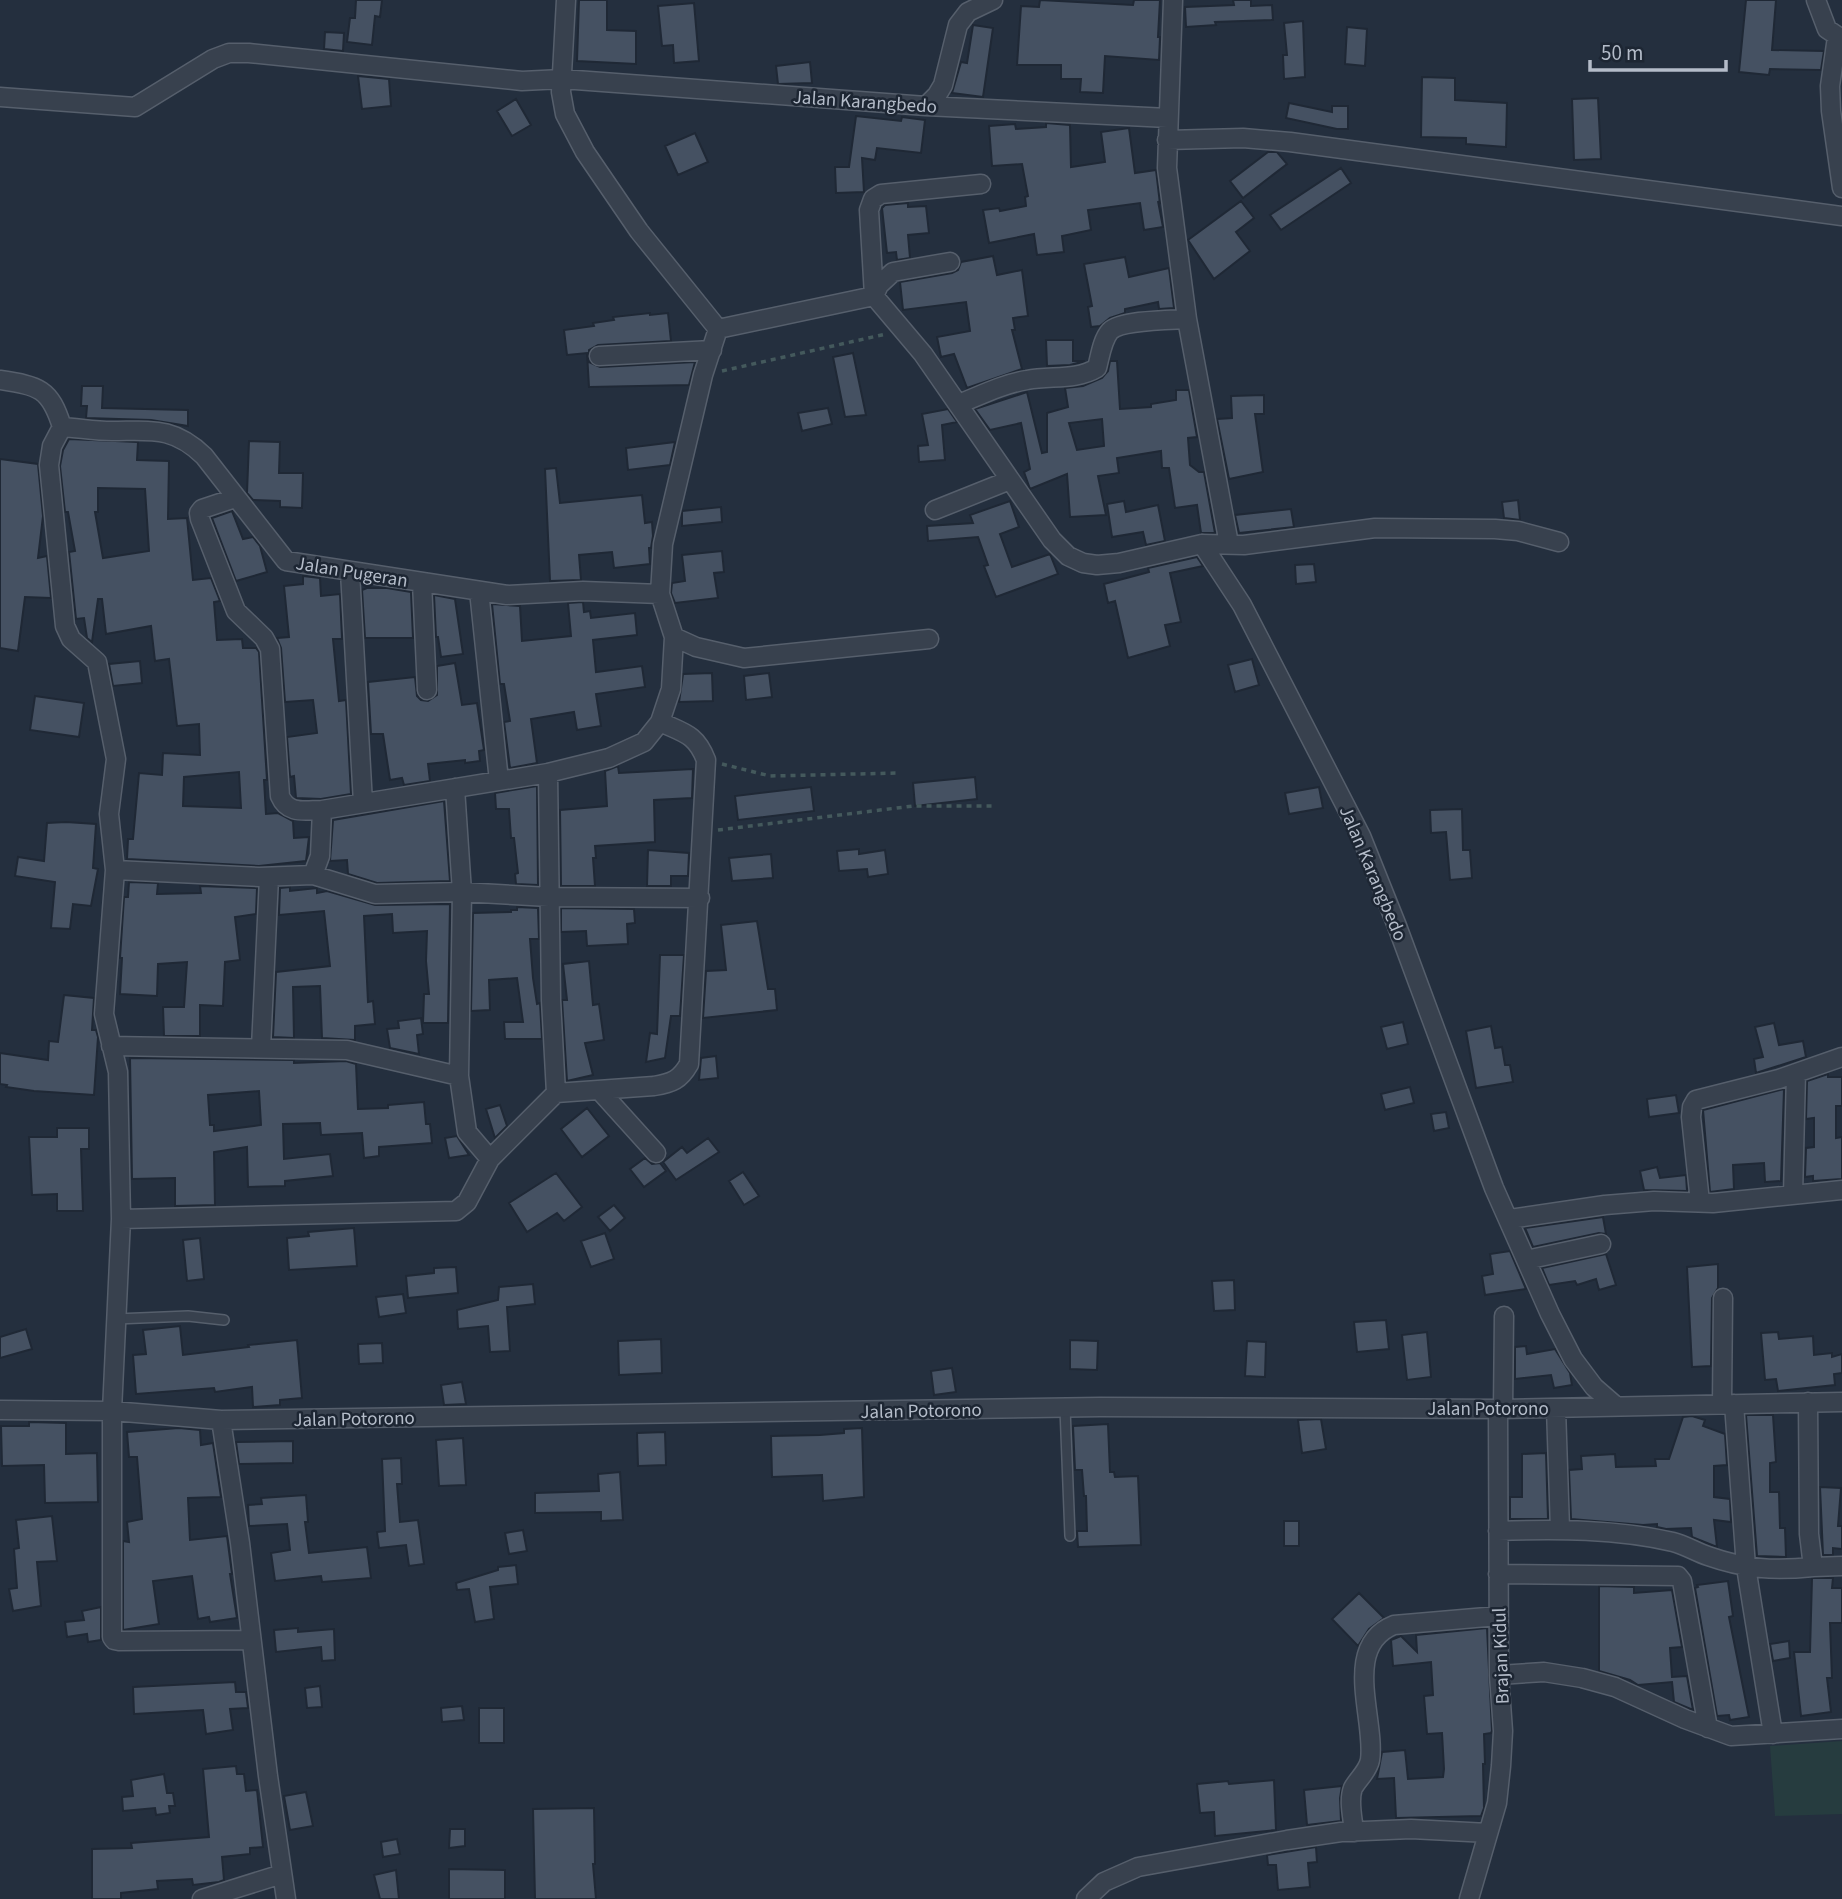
<svg xmlns="http://www.w3.org/2000/svg" width="1842" height="1899" font-family="'Source Sans 3',sans-serif">
  <rect width="100%" height="100%" fill="#242f3e"/>
  <!-- green -->
  <path fill="#263c3f" d="M1842 1741V1814L1775 1816 1770 1746Z"/>
  <!-- building -->
  <path fill="#455162" stroke="#1f2835" stroke-width="2" fill-rule="evenodd" d="M356 0H382L380 17 375 16 372 45 347 42 350 18H355Z
    M579 0H607V30L636 31V64L577 61Z
    M1040 0 1133 5 1134 0H1160L1158 37H1160L1159 60 1105 56 1103 93 1080 92 1081 79H1061V65H1017L1021 6 1039 7Z
    M1233 0H1251V6L1272 5 1273 20 1215 22 1216 25 1186 27 1185 7 1234 5Z
    M1746 0H1776L1772 50 1824 51 1821 70 1770 69 1769 75 1739 72Z
    M694 3 699 61 674 63 673 45 662 46 658 6Z
    M1303 21 1305 77 1284 79 1283 55H1287L1284 23Z
    M973 25 993 28 983 97 952 93 961 62 967 63Z
    M1347 27 1367 29 1365 66 1345 64Z
    M325 32 344 33 343 51 324 49Z
    M810 62 812 83 778 84 776 66Z
    M358 76 389 79 391 106 362 109Z
    M1422 77 1455 78V100L1507 103 1506 147 1466 144V138L1421 137Z
    M1598 98 1601 159 1574 160 1572 99Z
    M516 99 531 125 512 136 497 111Z
    M1289 103 1332 112V106H1348V129H1337L1286 118Z
    M856 116 901 121 902 117 925 120 921 153 877 148 875 160 862 158 864 192 836 193 835 167H849Z
    M1046 123 1070 125 1071 167 1105 162 1101 132 1129 128 1135 173 1156 170 1160 204 1158 201 1163 227 1144 230 1140 203 1088 210 1091 230 1062 236 1064 252 1037 255 1034 234 989 243 983 210 999 208 1000 211 1026 206 1025 197 1028 196 1022 164 992 166 989 126 1015 124 1016 129 1046 127Z
    M695 133 708 162 678 175 665 146Z
    M1268 152H1277L1287 164 1243 198 1230 181Z
    M1341 168 1351 183 1281 230 1270 215Z
    M1241 201 1254 218 1236 232 1250 251 1214 279 1188 240Z
    M908 203V207L926 206 929 233 908 235 910 258 897 260 896 252 887 253 882 208 885 205Z
    M993 256 997 275 1022 270 1028 316 1013 318 1015 330H1012L1022 369 967 388 954 354 941 357 937 337 970 331 966 302 903 310 900 282 952 273 958 270 961 262Z
    M1125 257 1129 277 1169 268 1174 308 1159 309 1158 302 1125 309V313L1110 318 1100 326 1091 327 1088 307 1092 306 1084 264Z
    M650 313V315L668 313 671 341 598 345 589 350V362L600 367 695 362 689 385 589 387 587 353 567 355 564 330 594 326 593 323 614 320 613 317Z
    M1046 340H1073V361H1085L1070 365 1047 366Z
    M853 353 866 415 845 417 833 357Z
    M1110 361H1117L1120 409 1151 407V404L1176 400V390H1189L1197 437 1188 438 1190 465 1199 472H1204L1215 533H1201L1197 505 1175 508 1169 468H1162L1161 451 1117 458 1119 473 1098 476 1106 515 1070 517 1067 474 1030 489 1024 472 1030 469 1021 423 990 430 975 409 1027 392 1042 453 1047 452V413L1068 407 1065 388 1083 386 1102 378 1108 371ZM1102 419 1104 446 1077 450 1069 423Z
    M82 386H103L102 408 188 410V426L151 420 86 418 87 406H81Z
    M1264 395V414H1255L1263 472 1229 479 1217 419 1232 418 1231 396Z
    M828 408 832 424 802 431 798 413Z
    M948 409 957 422 942 425 945 460 919 462 918 446 928 445 922 414Z
    M69 439 138 442 137 460 169 461 168 519 187 518 193 580 211 578 220 601 214 602 217 640 242 639 243 648H256L259 652 267 780H264L266 814 278 813 293 821 294 838 309 837 306 861 259 866 127 859 128 839H133L139 773 162 775 163 753 200 755 199 724 177 726 169 659 155 661 151 626 106 634 102 599H98L92 642 87 638 84 618 76 619 69 552 75 551 68 512H65L60 466 63 450ZM98 488 145 489 149 551 103 558 95 512H98ZM239 772 241 808 183 806 184 777Z
    M249 441 280 442 279 473H303L302 508 280 507V501L253 500 247 493Z
    M675 442 670 465 628 470 626 448Z
    M0 459 38 464 43 516 38 558 47 556 51 598 25 597 18 651 0 648Z
    M556 468 560 503 642 495 645 523 652 522 653 536 651 548H649L650 564 614 568 612 552 579 555 581 580 550 581 545 469Z
    M1518 500 1520 520 1504 518 1502 502Z
    M1010 501 1019 527 1000 534 1012 567 1050 554 1058 574 996 597 984 566 988 565 978 537 928 541 927 526 973 523 970 515Z
    M1124 501 1126 512 1158 505 1165 541 1146 545 1143 532 1112 537 1107 504Z
    M721 507 722 522 682 526V511Z
    M1291 509 1294 527 1239 533 1235 515Z
    M232 511 243 539 253 537 260 546 267 572 236 581 212 518Z
    M722 551 724 572 714 573 718 598 675 603 671 593 672 583 685 581 682 555Z
    M1197 557 1203 566 1170 573 1181 622 1165 625 1170 646 1128 658 1115 601 1108 603 1104 584 1149 572 1148 568Z
    M1314 564 1316 582 1296 584 1295 565Z
    M303 576 320 578 321 596 340 594 342 639H333L339 701 346 700 351 794 321 799 296 798 294 776 290 777 287 737 317 733 313 700 285 702 281 648 277 638 289 637 284 586 303 584Z
    M367 588H387L411 592 413 638H365L362 590Z
    M434 595 455 599 463 654 441 657 438 637H436Z
    M583 602 584 612 590 611 591 618 635 613 637 635 593 640 596 672 642 666 645 687 596 694 601 726 577 730 574 712 531 719 537 763 510 768 504 722 510 721 504 684H500L492 604 520 606 522 641 571 636 568 603Z
    M1252 659 1259 685 1235 692 1228 665Z
    M140 661 142 683 113 686 109 664Z
    M455 663 462 705 477 703 484 750 479 751 480 761 465 763V760L428 764 430 781 404 785 402 778 390 780 383 734H371L368 682 415 677 417 696 421 700 428 701 437 695V666Z
    M712 673 713 701 679 702 683 674Z
    M769 673 772 697 746 700 744 676Z
    M35 696 84 703 79 737 30 730Z
    M618 766 619 773 693 769 692 798 654 800 655 842 595 846 596 858H593L595 886H561L560 810 607 806 605 771Z
    M975 777 977 799 915 806 913 783Z
    M537 786 538 885 516 884 515 874 518 873 514 838H511L509 809H496L495 793Z
    M811 787 814 811 738 820 735 796Z
    M1319 787 1323 808 1289 814 1285 793Z
    M444 801 450 881 377 883 348 874 347 860 330 861 333 820Z
    M1462 809 1463 850H1470L1472 878 1450 880 1446 832 1431 833 1430 810Z
    M66 822 96 824 93 868 98 869 91 906 73 904 70 929 51 928 55 882 15 876 18 857 44 861 47 823Z
    M859 849V854L885 850 888 874 868 877 867 869 839 871 837 851Z
    M648 850 689 853 688 876H671V886H647Z
    M771 854 773 878 732 881 729 858Z
    M129 882 158 883 157 894 201 893 200 886 257 888 256 914 235 917 240 960 225 962 223 1006 200 1005V1036H164L163 1007H184L187 962 158 964 157 996 120 994 122 958H120L124 897H128Z
    M290 887V891L317 888V893L327 891 375 905 450 904 448 1023H423L424 994H429L426 961 427 931 393 933 392 914 364 916 368 1002 373 1001 375 1024 355 1026V1040L322 1038 320 986 293 987 294 1038 273 1037 276 972 330 966 324 911 279 915 280 888Z
    M517 907 538 908 539 939H530L533 978 537 1004 540 1003 542 1039H505L504 1022H523L517 978 489 980 490 1010 471 1011 473 913 511 912V910H517Z
    M561 908 634 909 635 923 627 924 628 944 587 946 586 931 561 932Z
    M757 921 768 989H775L777 1010 703 1018 706 971 726 970 721 925Z
    M660 955H684L680 1016H671L665 1058 646 1062 650 1033 657 1034Z
    M589 961 593 1005 599 1004 604 1040 585 1043 593 1075 567 1081 562 1000H567L563 964Z
    M64 995 94 998 92 1030H96L98 1037 94 1095 34 1091 6 1087 7 1085 0 1084V1053L48 1060 49 1041 58 1042Z
    M421 1018 423 1034 417 1035 419 1054 390 1048 387 1029 399 1028 398 1021Z
    M1403 1022 1408 1044 1387 1049 1381 1027Z
    M1774 1023 1779 1045 1803 1041 1806 1057 1756 1073 1754 1059 1763 1057 1755 1027Z
    M1491 1026 1495 1048 1502 1047 1505 1065H1510L1513 1082 1476 1088 1466 1031Z
    M716 1056 718 1078 699 1080 701 1058Z
    M130 1058 294 1060V1063L346 1061 356 1064 358 1109 388 1108V1105L424 1102 426 1124H430L432 1143 379 1147V1156L364 1158 362 1133 321 1135 320 1123 283 1124 284 1159 330 1154 333 1176 285 1181V1186L248 1187 247 1147 214 1152 215 1205 175 1206V1178L132 1179ZM259 1091 261 1125 214 1131V1125H210L208 1095Z
    M1828 1074V1077H1842V1106H1836V1138L1842 1137V1179L1813 1181V1176L1805 1177 1806 1148 1814 1147V1118L1806 1119 1807 1081Z
    M1410 1087 1414 1103 1385 1110 1381 1094Z
    M1784 1089 1781 1181 1765 1182 1764 1163 1733 1165 1734 1189 1710 1192 1703 1110Z
    M1676 1095 1679 1113 1649 1117 1647 1099Z
    M500 1105 507 1126 495 1138 486 1109Z
    M587 1108 609 1136 582 1157 561 1129Z
    M1446 1112 1449 1128 1434 1131 1431 1114Z
    M57 1128H89V1149H81L83 1211H57V1194L32 1195 29 1137H57Z
    M457 1136 469 1155 449 1158 445 1138Z
    M708 1138 719 1152 676 1180 663 1162 682 1147 687 1153Z
    M645 1158 652 1164 660 1163 666 1171 644 1187 630 1169Z
    M1657 1167 1660 1178 1686 1175 1687 1191 1644 1190 1640 1171Z
    M743 1172 759 1196 744 1205 729 1181Z
    M556 1173 582 1207 564 1221 557 1213 527 1232 509 1203Z
    M614 1205 625 1218 610 1231 598 1217Z
    M1603 1217 1606 1234 1599 1233 1533 1247 1525 1228Z
    M354 1228 357 1266 289 1270 287 1238 309 1236 308 1232Z
    M605 1233 614 1259 591 1267 581 1241Z
    M200 1238 204 1279 187 1281 183 1240Z
    M1510 1251 1526 1289 1485 1295 1482 1276 1493 1274 1490 1254Z
    M1606 1254 1616 1285 1599 1290 1596 1279 1577 1285 1575 1281 1549 1285 1542 1268Z
    M1718 1264V1288L1712 1298 1711 1366 1692 1367 1687 1267Z
    M456 1267 458 1293 408 1298 406 1276 434 1273V1268Z
    M1234 1280 1235 1310 1214 1311 1212 1281Z
    M533 1284 535 1304 507 1307 510 1351 490 1352 488 1326 458 1329 457 1310 498 1300 499 1287Z
    M403 1294 406 1313 379 1317 376 1297Z
    M1386 1320 1389 1349 1357 1352 1354 1322Z
    M180 1326 183 1355 249 1347 248 1345 297 1340 302 1398 280 1400V1405L253 1407 252 1387 215 1392 214 1388 136 1394 133 1355 146 1354 143 1330Z
    M26 1329 32 1349 0 1358V1337Z
    M1427 1332 1431 1377 1407 1380 1402 1335Z
    M1778 1332 1779 1339 1813 1336 1814 1355 1832 1353V1357L1842 1354V1373L1834 1374 1835 1385 1778 1391 1776 1379 1765 1380 1761 1333Z
    M661 1339 662 1373 619 1375 618 1341Z
    M1070 1340 1098 1341 1097 1370 1070 1369Z
    M1247 1341 1266 1342 1265 1377 1245 1376Z
    M382 1343 383 1363 359 1364 358 1344Z
    M1526 1346 1527 1354 1555 1349 1570 1373 1572 1385 1554 1388 1551 1375 1515 1379V1347Z
    M952 1368 956 1392 934 1395 931 1371Z
    M462 1382 466 1404 444 1405 441 1385Z
    M1746 1415H1773L1776 1462 1770 1463V1492H1779L1780 1528H1785L1786 1557 1757 1556Z
    M1692 1416 1705 1420 1703 1426 1725 1434 1727 1465 1714 1466V1497L1730 1499 1731 1522 1714 1520 1717 1547 1692 1537 1691 1528 1666 1529 1657 1527V1524L1643 1525 1571 1519 1569 1470 1582 1469 1581 1456 1615 1454 1616 1467 1656 1466 1655 1459H1669L1683 1417Z
    M1321 1419 1326 1449 1302 1453 1298 1420Z
    M29 1422 66 1423V1454L97 1453 98 1502 45 1503 44 1465 2 1466 1 1426H29Z
    M1108 1424 1110 1472H1114L1115 1477 1138 1476 1141 1545 1078 1547 1077 1531H1087L1086 1496H1084L1082 1470H1075L1073 1426Z
    M179 1428 200 1430 201 1445 213 1443 221 1497 188 1498 190 1540 227 1536 232 1574H230L237 1618 210 1622 209 1617 198 1619 192 1576 153 1581 159 1624 123 1630V1541L129 1542 127 1522 142 1519 137 1457H129L127 1432Z
    M862 1428 864 1497 823 1501 822 1475 772 1477 771 1436 820 1435 844 1433V1429Z
    M665 1432 666 1465 638 1466 637 1433Z
    M463 1438 466 1485 439 1486 436 1440Z
    M293 1441V1463L239 1464 236 1442Z
    M1546 1453 1548 1519H1510V1497H1522V1454Z
    M401 1458 402 1484H397L400 1522 418 1520 424 1564 409 1566 406 1545 379 1548 377 1532 385 1531 382 1459Z
    M620 1472 623 1520 601 1521V1512L535 1513V1493L599 1491 598 1474Z
    M1820 1487 1841 1488 1838 1526H1842V1549L1833 1548V1555H1823Z
    M306 1495 308 1522H305L309 1553 367 1547 371 1578 322 1582 321 1576 275 1581 271 1553 290 1550 287 1524 249 1526 248 1505 262 1504 261 1498Z
    M52 1516 57 1561 37 1562 41 1606 13 1611 9 1589 17 1588 14 1549 19 1548 16 1520Z
    M1284 1521H1299V1546H1284Z
    M523 1530 527 1551 509 1554 505 1533Z
    M516 1565 518 1584 490 1587 494 1619 475 1622 469 1589 457 1590 456 1583 498 1570V1567Z
    M1812 1578H1833L1832 1588H1842V1623H1830L1832 1678H1827L1831 1712 1801 1716 1794 1652H1810Z
    M1728 1581 1733 1616 1729 1617 1749 1717 1730 1720 1729 1715 1717 1716 1695 1588 1698 1587 1697 1585Z
    M1599 1586 1634 1587V1593L1672 1590 1682 1647 1670 1648 1672 1677 1687 1676 1693 1710 1674 1702 1672 1682 1638 1685 1630 1680 1599 1671Z
    M1359 1593 1384 1618 1369 1629 1358 1646 1332 1619Z
    M101 1607V1640L88 1642 87 1634 67 1637 65 1622 84 1620 82 1611Z
    M298 1628V1632L334 1629 335 1660 322 1661 321 1647 276 1652 274 1630Z
    M1487 1628 1492 1731 1491 1733 1484 1734 1485 1764H1483L1484 1808 1481 1816 1396 1818 1394 1778 1377 1779 1382 1752 1405 1750 1408 1779 1443 1777 1444 1769 1442 1733 1427 1734 1424 1696 1433 1695 1431 1662 1393 1666 1391 1640 1401 1636 1417 1652 1416 1635Z
    M1789 1641 1790 1658 1773 1661 1770 1644Z
    M235 1682 236 1692H246L248 1708 230 1709 233 1730 206 1734 203 1710 134 1714 133 1687Z
    M320 1686 322 1707 307 1708 305 1688Z
    M462 1706 464 1720 442 1722 441 1708Z
    M479 1708H504V1743H479Z
    M236 1766 237 1774H244L246 1791 257 1790 263 1847 250 1848V1854L222 1857 224 1880 219 1882 193 1885 192 1879 157 1881 158 1889 121 1893V1899H92V1849L132 1848 131 1843 209 1837 203 1769Z
    M164 1774 167 1793H173L175 1806H169L170 1813 156 1815 155 1808 123 1811 122 1797 133 1796 131 1780Z
    M1274 1780 1276 1830 1215 1836 1214 1812 1200 1813 1197 1784 1228 1781 1229 1784Z
    M1342 1786 1340 1798 1341 1821 1307 1825 1304 1790Z
    M306 1792 313 1826 290 1830 284 1796Z
    M594 1808 595 1864H593L596 1899H535L533 1809Z
    M450 1829H465V1846L449 1848Z
    M397 1839 400 1854 383 1857 381 1842Z
    M1316 1847 1317 1862 1308 1863 1310 1887 1278 1890 1276 1865H1268L1267 1855Z
    M449 1869 505 1870V1899H449Z
    M396 1870 399 1899H380L374 1875Z"/>
  <g fill="none" stroke-linecap="round" stroke-linejoin="round">
    <defs>
      <path id="service" d="M116 1319 188 1316 224 1320
        M1065 1408 1070 1536"/>
      <path id="minor" d="M566 0 561 92 565 114 585 152 639 231 718 329 874 296 869 210 873 199 881 194 981 184
        M1173 0 1167 168 1187 319 1229 544
        M1816 0 1827 29 1842 39
        M1837 37 1830 86 1831 111 1842 188
        M0 97 135 107 213 59 229 53H249L522 81 562 79 926 106 1168 118
        M926 106 937 95 943 85 958 25 968 12 993 0
        M1167 140 1243 138 1290 142 1842 216
        M950 262 893 272 879 285 874 296 923 354 1052 540 1068 556 1083 563 1097 565 1119 563 1202 544 1244 545 1375 528 1495 529 1518 531 1559 542
        M599 356 712 350
        M0 380C39 386 50 388 62 427 79 428 95 431 112 431 151 431 173 426 204 456L286 561 507 595 583 591 660 594
        M959 404C981 395 1003 384 1027 380 1051 375 1075 381 1097 368 1100 357 1102 340 1110 331 1121 320 1170 320 1187 319
        M62 427 52 446 49 465 65 626 71 639 97 662 116 759 109 814 115 870 104 1014 118 1072 121 1219 112 1411V1637L114 1640 119 1641 251 1640
        M235 498 202 509 199 513 200 519 236 611 264 638 270 649 280 796C288 815 305 810 322 810L548 773 609 758 644 742 660 722 671 689 674 637 660 594 663 544 703 375 718 329
        M935 510 1010 480
        M1202 544 1242 605 1361 836 1397 926 1494 1188 1550 1314 1573 1359 1594 1387 1617 1407
        M350 572 363 803
        M422 583 427 690
        M479 591 499 781
        M674 637 696 647 744 658 929 639
        M548 773 551 1000 556 1093
        M455 788 462 892 459 1076 467 1132 490 1159
        M115 870 259 877 313 875 375 894 462 892 549 897 700 898
        M313 875 320 856 322 810
        M111 1046 347 1050 459 1076
        M261 1048 269 877
        M600 1091 656 1153
        M1793 1195 1796 1073
        M1700 1202 1691 1117 1692 1107 1696 1100 1779 1079 1842 1057
        M121 1219 456 1211 467 1202 490 1159 556 1093 654 1086C672 1083 680 1080 689 1064L706 760C696 734 684 733 660 722
        M1510 1219 1605 1205 1654 1201 1713 1203 1842 1190
        M1526 1260 1601 1244
        M1722 1404 1723 1298
        M1734 1404 1746 1567 1773 1734
        M1556 1408 1560 1529
        M1503 1409 1504 1316
        M0 1410 112 1411 221 1420 1100 1407 1503 1409 1842 1402
        M221 1420 240 1543 268 1776 286 1899
        M1498 1531C1557 1529 1616 1529 1673 1542 1685 1545 1696 1552 1708 1556 1745 1569 1773 1571 1813 1567L1809 1534 1808 1402
        M1813 1567 1842 1566
        M1498 1574 1678 1576 1682 1581 1708 1728
        M1499 1675 1544 1672 1582 1678 1615 1687 1685 1719 1731 1736 1842 1729
        M1354 1832C1353 1818 1348 1801 1353 1788 1358 1779 1368 1771 1370 1760 1376 1720 1341 1646 1394 1625L1498 1616
        M202 1899 282 1874
        M1086 1899 1104 1882 1138 1867 1287 1840 1341 1832 1411 1829 1488 1833
        M1469 1899 1497 1803 1501 1766 1503 1731 1499 1675 1498 1409"/>
    </defs>
    <!-- service casing -->
    <use href="#service" stroke="#565f6c" stroke-width="12"/>
    <!-- minor casing -->
    <use href="#minor" stroke="#565f6c" stroke-width="21"/>
    <!-- path -->
    <path stroke="#44595c" stroke-width="3.5" stroke-dasharray="5 5" stroke-linecap="butt" d="M722 371 886 334
      M722 764 770 776 898 773
      M718 830 913 806H993"/>
    <!-- service -->
    <use href="#service" stroke="#38414e" stroke-width="9"/>
    <!-- minor -->
    <use href="#minor" stroke="#38414e" stroke-width="18"/>
  </g>
  <g text-anchor="middle" stroke-width="5" stroke-linejoin="round" paint-order="stroke">
    <!-- street labels -->
    <g font-size="19" fill="#b4bcc9" stroke="#1d2633">
      <text transform="translate(865 101) rotate(4)" y="7">Jalan Karangbedo</text>
      <text transform="translate(352 571) rotate(9)" y="7">Jalan Pugeran</text>
      <text transform="translate(1374 873) rotate(67)" y="7">Jalan Karangbedo</text>
      <text x="1488" y="1415">Jalan Potorono</text>
      <text transform="translate(921 1410) rotate(-1)" y="7">Jalan Potorono</text>
      <text transform="translate(354 1418) rotate(-1)" y="7">Jalan Potorono</text>
      <text transform="translate(1500 1656) rotate(-92)" y="7">Brajan Kidul</text>
    </g>
  </g>
  <!-- scale -->
  <path d="M1590 60v10h136v-10" fill="none" stroke="#b4bcc9" stroke-width="3.5"/>
  <text x="1601" y="60" font-size="21" fill="#b4bcc9" stroke="#1d2633" stroke-width="5" paint-order="stroke">50 m</text>
</svg>
